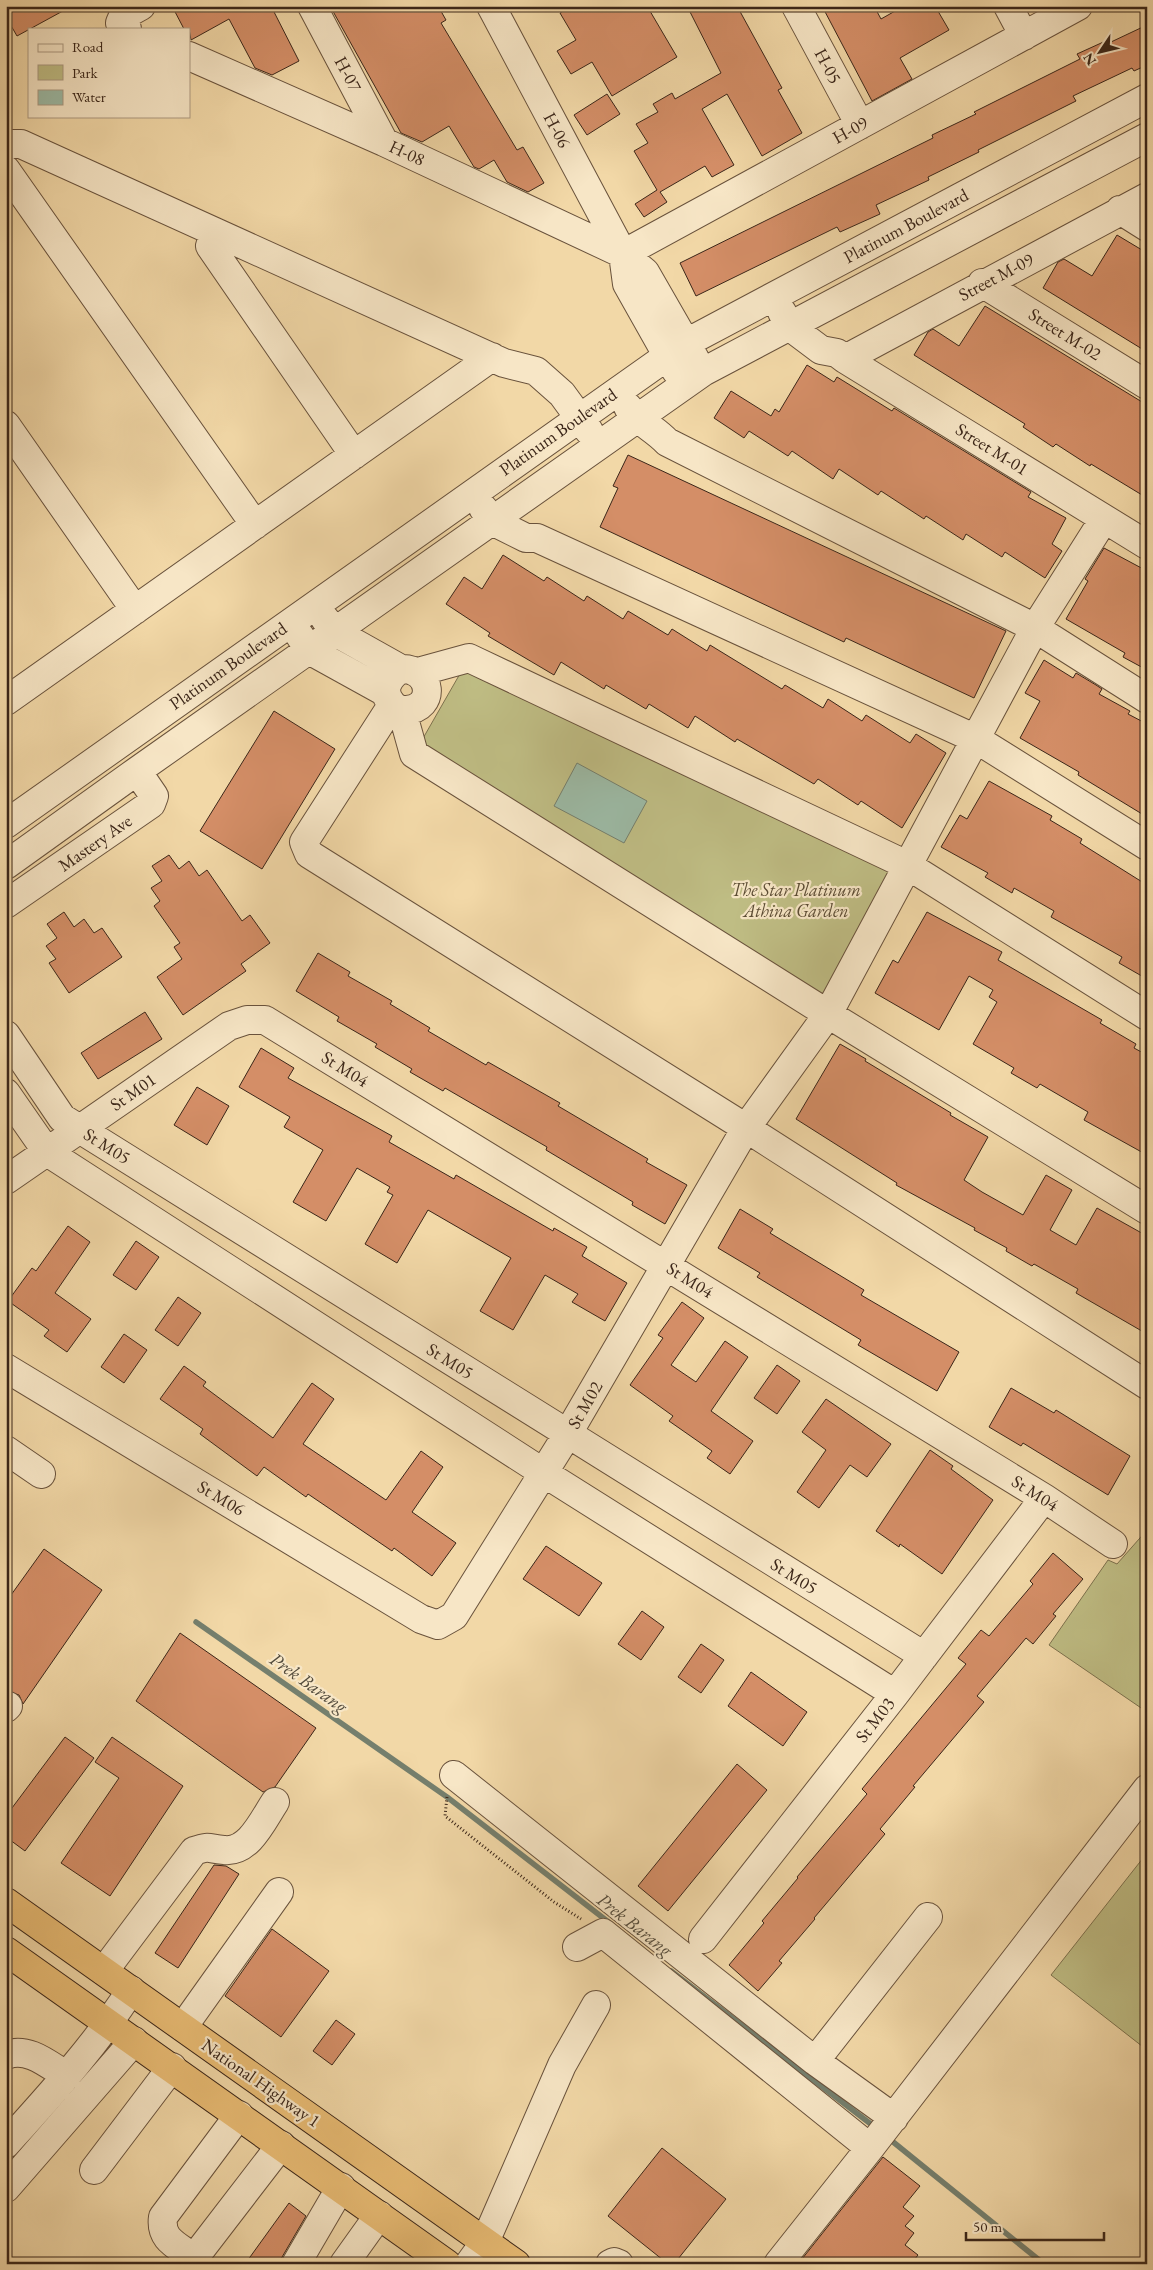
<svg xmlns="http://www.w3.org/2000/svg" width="1153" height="2270" font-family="'EB Garamond',serif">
  <rect width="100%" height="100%" fill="#f2d8a7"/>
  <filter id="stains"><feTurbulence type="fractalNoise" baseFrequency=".004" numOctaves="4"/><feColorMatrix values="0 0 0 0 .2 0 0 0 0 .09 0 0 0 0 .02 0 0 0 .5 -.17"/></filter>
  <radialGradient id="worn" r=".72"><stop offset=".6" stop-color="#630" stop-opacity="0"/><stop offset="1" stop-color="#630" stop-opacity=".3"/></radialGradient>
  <!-- green -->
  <path fill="#bfbd84" stroke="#7d724e" d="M469 658 907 865 828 1014 414 754Z
    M1147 1530V1712L1049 1645 1108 1560 1117 1564Z
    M1147 1853V2050L1051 1975Z"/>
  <!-- water -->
  <path fill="#9cbaa5" stroke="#757f6d" d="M577 763 647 801 624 843 554 806Z"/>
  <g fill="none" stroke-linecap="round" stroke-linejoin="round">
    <!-- stream -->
    <path stroke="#757f6d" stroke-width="5.5" d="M196 1622 447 1797 611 1924
      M671 1971 876 2128
      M887 2137 1044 2264"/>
  </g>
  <!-- building -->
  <path fill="#d48e67" stroke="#3b2619" d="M6 6H72L17 36 6 17Z
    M172 6H271L299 61 272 75 255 68 229 19 191 40 189 29H184Z
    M330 6H438L446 20 441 23 465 63 517 150 523 147 544 183 528 192 507 182 494 160 479 169 474 167 449 126 422 142 401 133Z
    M572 6H647L677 57 612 96 592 62 571 74 557 51 576 40 560 13Z
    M687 6H737L782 88 778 90 802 133 762 156 727 94 702 109 734 165 712 177 705 166 660 192 667 202 644 217 635 204 657 190 634 151 648 143 636 124 658 112 653 104 672 93 675 99 721 73Z
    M822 6H874L881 19 904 6H935L949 30 900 58 912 79 872 101Z
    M1147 25V65L1134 71 1132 68 1073 96 1076 101 978 150 979 152 928 177 929 180 876 205 880 214 840 232 837 227 696 296 680 263 933 138 932 135 976 114 974 112 1080 59 1077 54 1110 39 1111 42Z
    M607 94 620 114 587 135 574 115Z
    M1117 235 1147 253V352L1043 288 1058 262 1064 259 1092 276Z
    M985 306 1147 405V498L1091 464 1090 466 1056 444 1053 447 1023 427 1025 424 914 355 928 332 933 329 959 346Z
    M807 365 834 382 837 377 892 411 894 408 1031 492 1028 497 1066 518 1052 544 1062 551 1045 578 1005 552 1002 557 966 534 963 540 926 516 924 519 881 491 878 495 839 469 833 479 792 451 788 456 749 431 744 438 714 418 731 391 771 416 775 409 779 412Z
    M628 455 1006 631 974 698 846 638 844 642 600 527 618 488 613 486Z
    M1104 548 1147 571V670L1123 657 1125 653 1066 619 1088 581 1085 579Z
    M503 555 544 581 547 577 584 601 587 596 623 619 628 611 668 635 672 629 707 651 710 645 782 689 785 685 823 708 828 699 862 721 866 715 910 743 916 734 946 753 902 828 861 801 858 805 818 779 814 784 737 739 735 742 695 716 688 728 649 704 646 709 606 685 604 689 561 662 554 675 488 636 490 633 446 604 464 577 482 589Z
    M1044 660 1073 678 1076 673 1096 685 1102 689 1099 694 1130 711 1128 714 1147 724V817L1078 775 1079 772 1020 738 1040 701 1025 693Z
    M274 711 335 749 262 869 200 831Z
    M989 781 1052 816 1050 820 1082 839 1080 843 1147 885V979L1119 963 1122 957 1051 917 1054 911 1014 888 1012 893 985 877 988 873 941 847 960 815 967 819Z
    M169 855 179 869 189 861 199 876 207 870 242 921 250 915 270 943 241 964 246 971 183 1015 157 977 182 959 174 947 180 943 154 906 160 901 151 888 162 881 152 866Z
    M64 912 74 927 84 919 94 933 102 928 122 957 69 993 49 963 56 959 46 946 57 938 47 924Z
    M927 912 1002 952 998 960 1102 1020 1100 1023 1136 1044 1134 1048 1147 1055V1155L1084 1120 1088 1112 1040 1084 1037 1088 1011 1073 1014 1068 973 1044 997 1002 989 997 993 990 969 976 939 1030 875 993 893 960 898 963Z
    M318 953 350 972 348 976 392 1001 390 1004 430 1028 428 1031 486 1065 488 1062 560 1103 558 1106 648 1159 646 1162 687 1185 665 1224 632 1205 633 1202 546 1150 547 1147 445 1088 443 1091 410 1072 412 1069 375 1047 377 1044 337 1021 339 1017 296 991Z
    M145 1012 162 1039 98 1079 81 1053Z
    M840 1044 866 1059 865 1061 951 1113 950 1115 988 1137 964 1180 982 1192 1023 1215 1046 1175 1072 1190 1050 1230 1076 1245 1097 1208 1147 1236V1334L1076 1293 1078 1289 1034 1264 1032 1266 1006 1251 1007 1248 974 1230 975 1228 896 1185 897 1183 796 1119Z
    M261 1048 294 1068 288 1078 392 1136 389 1142 454 1179 456 1175 553 1231 554 1228 587 1247 582 1256 627 1283 605 1321 572 1302 578 1294 545 1275 513 1330 480 1311 511 1258 428 1210 397 1263 365 1244 393 1195 387 1192 390 1187 357 1168 326 1221 293 1202 323 1150 284 1127 290 1117 239 1087Z
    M197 1087 229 1106 207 1145 174 1125Z
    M740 1209 773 1229 770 1233 864 1290 861 1295 959 1352 937 1391 858 1345 861 1340 757 1277 760 1273 718 1248Z
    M68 1226 90 1242 55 1293 91 1319 67 1352 44 1336 49 1330 8 1301 32 1268 36 1271Z
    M136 1241 159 1257 136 1290 113 1275Z
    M178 1297 201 1313 178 1346 155 1330Z
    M682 1302 704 1318 671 1365 696 1382 725 1341 748 1357 711 1411 753 1441 730 1474 707 1458 712 1451 669 1421 673 1416 630 1385 663 1338 658 1335Z
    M124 1334 147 1350 124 1383 101 1367Z
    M777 1365 800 1381 777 1414 754 1398Z
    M184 1366 206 1382 203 1386 273 1438 312 1383 334 1399 303 1444 386 1500 421 1451 443 1467 412 1512 456 1543 432 1576 394 1548 392 1551 308 1494 306 1497 264 1467 257 1476 200 1434 203 1429 160 1399Z
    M1011 1388 1054 1413 1056 1410 1130 1456 1108 1495 1023 1443 1021 1446 989 1427Z
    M826 1399 891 1444 867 1477 850 1465 819 1508 797 1492 826 1450 802 1432Z
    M930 1450 953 1466 951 1469 993 1500 942 1574 900 1544 899 1547 876 1531Z
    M546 1546 602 1583 579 1616 523 1579Z
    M44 1549 102 1590 23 1704 19 1695 6 1691V1602Z
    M1053 1553 1083 1579 1053 1614 1056 1616 1033 1644 1026 1638 977 1696 984 1702 913 1786 915 1787 880 1829 885 1834 814 1918 815 1919 779 1961 782 1963 758 1991 729 1965 764 1923 762 1921 798 1878 797 1877 867 1794 862 1789 966 1664 958 1658 981 1630 989 1636 1033 1584 1030 1581Z
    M642 1611 664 1627 641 1660 618 1644Z
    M180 1633 316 1728 275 1787 263 1792 136 1701Z
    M701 1644 724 1660 701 1693 678 1677Z
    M751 1672 807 1712 783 1746 728 1706Z
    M65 1737 94 1758 25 1851 6 1837V1816Z
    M112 1737 183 1786 110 1896 61 1863 119 1778 95 1762Z
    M737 1764 767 1790 668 1911 638 1886Z
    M214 1865 226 1866 239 1874 178 1968 155 1953Z
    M272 1929 329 1971 281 2037 225 1996Z
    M336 2020 355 2034 332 2065 313 2051Z
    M662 2148 726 2199 674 2264H668L608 2216Z
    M883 2157 920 2186 903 2207 914 2216 905 2226 914 2233 905 2245 918 2255 911 2264H798Z
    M289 2203 306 2216 278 2264H245Z"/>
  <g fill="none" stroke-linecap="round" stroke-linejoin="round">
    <defs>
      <path id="minor" d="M312 6 384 142
        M491 6 623 254 627 284 676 371
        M796 6 860 125
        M1008 6 1024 36
        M127 29 120 23 123 16 141 6
        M189 56 384 142 623 254 645 272 695 359
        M6 144H21L504 363 536 371 562 394 589 431
        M6 170 255 525
        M1120 210 1147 227
        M215 232 210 246 354 455
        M623 254 1078 6
        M982 283 1147 385
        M782 312 789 326 821 350 837 353 845 359 1147 545
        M845 359 1147 197
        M628 407C639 423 654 428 667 442L1035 628 1147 699
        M6 425 135 610
        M483 508 492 521 526 538H537L976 739 1147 846
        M325 619 335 632 401 669C433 668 436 709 406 710 401 710 394 708 392 704 380 691 388 677 401 669
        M300 636 309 650 385 692
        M418 672 469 658 907 865 1147 1016
        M6 701 492 357
        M392 705 304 842 309 854 746 1128 1147 1385
        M402 711 414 754 828 1014 1147 1210
        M6 824 686 343 1147 98
        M6 865 137 771 703 372 1147 137
        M6 904 151 804 154 796 137 771
        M6 1035 62 1118 924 1656
        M6 1093 47 1152 544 1473 895 1694
        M6 1180 229 1026 247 1020H265L1044 1498 1113 1544
        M6 1368 421 1619 438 1625 454 1616 567 1435 746 1128 828 1014 1035 628 1104 519
        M6 1450 41 1474
        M6 1708 8 1706
        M454 1775 815 2061 894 2118
        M703 1939 895 1694 1044 1498
        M577 1947 603 1933 870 2148
        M104 1971 194 1851C211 1845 208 1849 224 1850 249 1853 263 1820 275 1802
        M183 2027 279 1892
        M6 2055C28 2046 49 2065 67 2076
        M815 2061 928 1917
        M239 2115 163 2217C160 2238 174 2244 190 2255L198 2253 281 2145
        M6 2144C51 2094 95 2046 131 1990
        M94 2170 172 2067
        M6 2188 134 2041
        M296 2264 341 2187
        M344 2264 379 2215
        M469 2264 485 2242 562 2065 596 2005
        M610 2264 614 2262 619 2264
        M778 2264 870 2148 1147 1789"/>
      <path id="highway" d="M6 1902 516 2264
        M6 1951 447 2264"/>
    </defs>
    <!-- minor casing -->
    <use href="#minor" stroke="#69523c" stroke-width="30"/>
    <!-- highway casing -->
    <use href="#highway" stroke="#3b2619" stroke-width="30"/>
    <!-- path -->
    <path stroke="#3b2619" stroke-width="3" stroke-dasharray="1 2.5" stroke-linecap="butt" d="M447 1797 445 1816 554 1902 581 1919"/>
    <!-- minor -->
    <use href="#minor" stroke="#f7e6c6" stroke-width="28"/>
    <!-- highway -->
    <use href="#highway" stroke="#e9bc74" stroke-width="28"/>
  </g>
  <g text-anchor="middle" stroke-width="4.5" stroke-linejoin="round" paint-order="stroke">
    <!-- street labels -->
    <g font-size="18" fill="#3b2619" stroke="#f7e6c6">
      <text transform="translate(828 66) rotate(62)" y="6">H-05</text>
      <text transform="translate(348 74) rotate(62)" y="6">H-07</text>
      <text transform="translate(557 130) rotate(62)" y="6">H-06</text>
      <text transform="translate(850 130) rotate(-29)" y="6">H-09</text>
      <text transform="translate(407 153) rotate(25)" y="6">H-08</text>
      <text transform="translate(906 226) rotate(-28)" y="6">Platinum Boulevard</text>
      <text transform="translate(996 277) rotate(-28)" y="6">Street M-09</text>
      <text transform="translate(1065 334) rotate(32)" y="6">Street M-02</text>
      <text transform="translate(558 432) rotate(-35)" y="6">Platinum Boulevard</text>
      <text transform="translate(992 449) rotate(32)" y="6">Street M-01</text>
      <text transform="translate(228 666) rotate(-35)" y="6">Platinum Boulevard</text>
      <text transform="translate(95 843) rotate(-35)" y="6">Mastery Ave</text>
      <text transform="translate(345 1069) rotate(32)" y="6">St M04</text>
      <text transform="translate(133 1092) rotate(-35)" y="6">St M01</text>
      <text transform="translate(107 1146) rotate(32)" y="6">St M05</text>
      <text transform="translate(690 1280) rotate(32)" y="6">St M04</text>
      <text transform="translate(450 1361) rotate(32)" y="6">St M05</text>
      <text transform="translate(585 1405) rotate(-60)" y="6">St M02</text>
      <text transform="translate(1035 1493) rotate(32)" y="6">St M04</text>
      <text transform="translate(221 1498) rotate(31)" y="6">St M06</text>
      <text transform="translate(794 1576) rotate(32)" y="6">St M05</text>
      <text transform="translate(875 1720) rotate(-52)" y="6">St M03</text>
      <text transform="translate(261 2083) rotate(35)" y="6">National Highway 1</text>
    </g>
    <!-- park labels -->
    <g font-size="18" font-style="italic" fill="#5c4c34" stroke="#f7e6c6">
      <text x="796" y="896">The Star Platinum<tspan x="796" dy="21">Athina Garden</tspan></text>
    </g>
    <!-- water labels -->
    <g font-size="19" font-style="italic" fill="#534b3c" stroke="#f7e6c6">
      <text transform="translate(309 1682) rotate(35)" y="7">Prek Barang</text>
      <text transform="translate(635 1924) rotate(38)" y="7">Prek Barang</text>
    </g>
  </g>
  <!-- margin -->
  <rect width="1153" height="2270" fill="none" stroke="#f2d8a7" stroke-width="25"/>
  <rect x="8" y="8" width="1138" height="2255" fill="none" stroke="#3b2619" stroke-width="2.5"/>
  <rect x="12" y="12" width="1128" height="2245" fill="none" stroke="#3b2619"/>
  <!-- legend -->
  <rect x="28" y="28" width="162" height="90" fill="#f7e6c6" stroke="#ac9981"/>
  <rect x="38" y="44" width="25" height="8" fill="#f7e6c6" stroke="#ac9981"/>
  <text x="72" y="52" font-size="15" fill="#3b2619">Road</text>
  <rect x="38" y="65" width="25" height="15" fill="#bfbd84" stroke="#ac9981"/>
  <text x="72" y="78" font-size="15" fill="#3b2619">Park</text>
  <rect x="38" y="90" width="25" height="15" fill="#9cbaa5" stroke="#ac9981"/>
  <text x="72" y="102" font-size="15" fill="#3b2619">Water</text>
  <!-- north arrow -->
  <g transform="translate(1100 52) rotate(235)" stroke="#f7e6c6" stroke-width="4" paint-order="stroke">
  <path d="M0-4L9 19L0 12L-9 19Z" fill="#3b2619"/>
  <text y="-8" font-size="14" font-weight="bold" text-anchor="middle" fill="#3b2619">N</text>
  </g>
  <!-- scale -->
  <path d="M966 2232v8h138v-8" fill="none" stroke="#3b2619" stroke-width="2.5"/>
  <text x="973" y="2232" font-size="15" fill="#3b2619" stroke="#f7e6c6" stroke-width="4" paint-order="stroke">50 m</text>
  <rect width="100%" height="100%" filter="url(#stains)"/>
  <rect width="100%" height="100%" fill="url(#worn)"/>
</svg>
